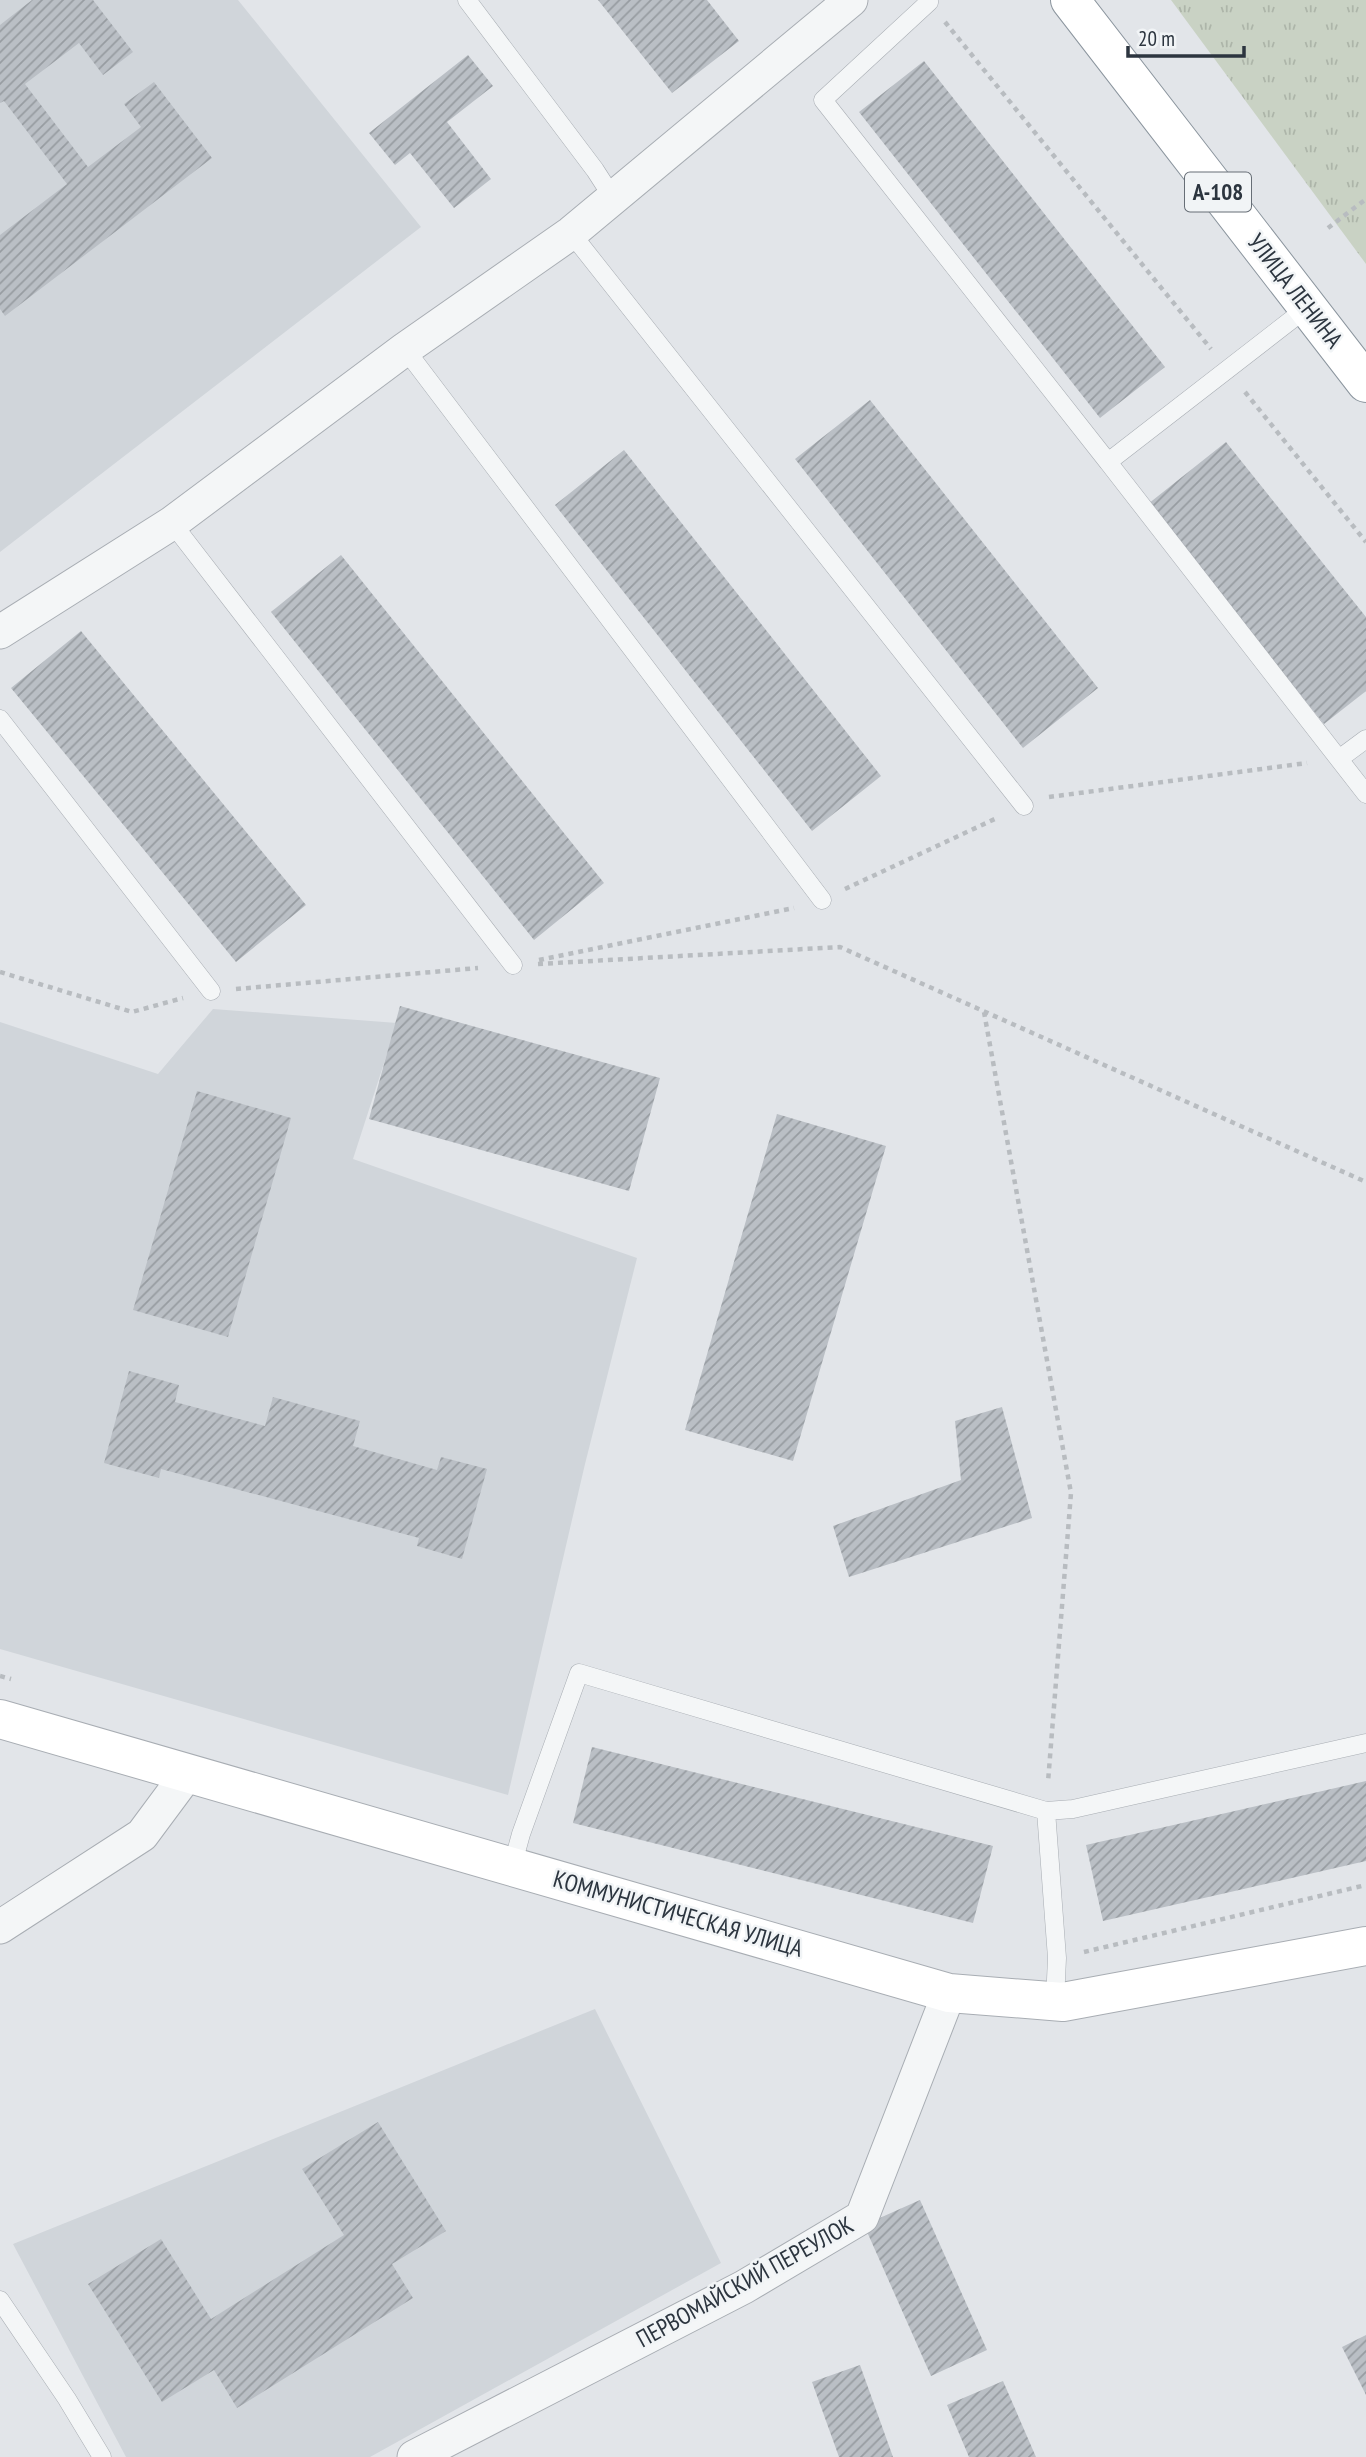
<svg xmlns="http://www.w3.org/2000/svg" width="1366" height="2457" font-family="'PT Sans Narrow',sans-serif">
  <defs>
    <pattern id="park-tufts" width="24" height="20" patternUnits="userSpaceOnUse" patternTransform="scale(1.75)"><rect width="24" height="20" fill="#c9d2c4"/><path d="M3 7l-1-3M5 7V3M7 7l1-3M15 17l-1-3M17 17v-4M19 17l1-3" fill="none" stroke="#adb5a9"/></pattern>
    <pattern id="building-hatch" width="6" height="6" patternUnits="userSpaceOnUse" patternTransform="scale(1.75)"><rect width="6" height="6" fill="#babfc5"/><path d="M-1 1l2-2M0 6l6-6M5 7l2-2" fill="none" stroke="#979ca1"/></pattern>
  </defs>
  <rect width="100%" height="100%" fill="#e2e5e9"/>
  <!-- built -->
  <path fill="#d0d5da" d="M0 0H238L421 227 0 552Z
    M213 1009 397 1023 353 1159 637 1258 585 1464 508 1795 0 1649V1022L158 1074Z
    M595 2009 721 2263 370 2457H126L13 2244Z"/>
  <!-- park -->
  <path fill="url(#park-tufts)" d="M1171 0H1366V264Z"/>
  <!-- building -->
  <path fill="url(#building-hatch)" d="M32 0H93L133 52 103 75 79 43 25 84 88 167 141 127 124 104 154 82 212 158 5 316 0 309V235L67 184 4 101 0 103V25Z
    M598 0H707L739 41 672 93Z
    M468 55 493 86 447 122 491 179 454 208 410 153 395 165 369 133Z
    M924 61 1165 367 1100 418 859 112Z
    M870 400 1098 688 1023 748 795 459Z
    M1226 442 1366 617V691L1324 724 1148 504Z
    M624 450 881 776 812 831 555 505Z
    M341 555 604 883 534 940 271 612Z
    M81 631 306 905 236 962 11 688Z
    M400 1006 660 1078 629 1191 369 1119Z
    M197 1091 291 1118 228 1337 133 1310Z
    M777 1114 886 1146 793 1461 685 1430Z
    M129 1371 179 1385 175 1402 265 1426 273 1397 360 1421 353 1446 437 1470 441 1457 487 1469 462 1559 417 1546 419 1538 161 1469 159 1478 104 1463Z
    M1002 1407 1032 1518 849 1577 833 1526 961 1480 955 1421Z
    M592 1747 993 1846 973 1923 573 1823Z
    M1366 1781V1861L1103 1921 1086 1845Z
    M378 2122 446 2231 392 2264 413 2298 237 2408 214 2370 162 2402 88 2284 161 2239 211 2319 344 2235 302 2169Z
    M920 2200 987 2350 931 2376 864 2225Z
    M1366 2335V2395L1342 2347Z
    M860 2365 893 2457H839L812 2382Z
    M1003 2381 1036 2457H969L947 2405Z"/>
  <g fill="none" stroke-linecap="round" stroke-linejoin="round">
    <defs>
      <path id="lane" d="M467 0 595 170 613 198
        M928 0 929 2 823 100 1108 462 1308 307
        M571 233 1024 806
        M405 349 822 900
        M1108 462 1366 794
        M172 523 513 965
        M0 719 211 991
        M1339 759 1366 739
        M1046 1811 1057 1958 1055 2001
        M512 1867 521 1834 579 1673 1046 1811 1073 1809 1366 1743
        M0 2300 67 2399 102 2457"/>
      <path id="street" d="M0 632 172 523 405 349 571 233 851 0
        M0 1927 142 1835 188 1773
        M414 2457 744 2287 862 2217 949 1993"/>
      <path id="secondary" d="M0 1719 949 1993 1063 2002 1366 1946"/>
      <path id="highway" d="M1070 0 1366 383"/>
    </defs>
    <!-- lane casing -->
    <use href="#lane" stroke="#a8adb3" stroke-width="19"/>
    <!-- street casing -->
    <use href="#street" stroke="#a8adb3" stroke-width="35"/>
    <!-- secondary casing -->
    <use href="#secondary" stroke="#a8adb3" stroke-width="40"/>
    <!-- highway casing -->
    <use href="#highway" stroke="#8b959e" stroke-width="40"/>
    <!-- path -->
    <path stroke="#b8bcc0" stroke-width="4.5" stroke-dasharray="5 5" stroke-linecap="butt" d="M945 22 1211 349
      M1328 228 1366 199
      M1245 392 1366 542
      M1049 797 1307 763
      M845 889 999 817
      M539 960 794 908
      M538 964 840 947 1366 1182
      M0 972 132 1012 183 998
      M236 989 478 968
      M984 1012 1071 1493 1048 1782
      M0 1676 11 1679
      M1084 1952 1366 1885"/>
    <!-- lane -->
    <use href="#lane" stroke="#f4f6f7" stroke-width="18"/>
    <!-- street -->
    <use href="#street" stroke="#f4f6f7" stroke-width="33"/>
    <!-- secondary -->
    <use href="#secondary" stroke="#fff" stroke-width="38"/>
    <!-- highway -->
    <use href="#highway" stroke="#fff" stroke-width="38"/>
  </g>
  <g text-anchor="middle" stroke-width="5" stroke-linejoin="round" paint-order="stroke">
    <!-- shield labels -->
    <rect fill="#f1f4f6" stroke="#676e76" stroke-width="2" x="1185" y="172.5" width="66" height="39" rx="5"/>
    <g font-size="23" font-weight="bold" fill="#2c353f">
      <text x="1218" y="200">А-108</text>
    </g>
    <!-- street labels -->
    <g font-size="24" fill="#2c353f" stroke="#f1f4f6">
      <text transform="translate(1295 291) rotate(52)" y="8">УЛИЦА ЛЕНИНА</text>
      <text transform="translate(678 1914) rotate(16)" y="8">КОММУНИСТИЧЕСКАЯ УЛИЦА</text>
      <text transform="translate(745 2282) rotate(-29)" y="8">ПЕРВОМАЙСКИЙ ПЕРЕУЛОК</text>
    </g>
  </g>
  <!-- scale -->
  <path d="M1128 46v10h116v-10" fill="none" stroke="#2c353f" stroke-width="3.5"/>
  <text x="1138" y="46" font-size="21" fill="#2c353f" stroke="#f1f4f6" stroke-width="5" paint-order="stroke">20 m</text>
</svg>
